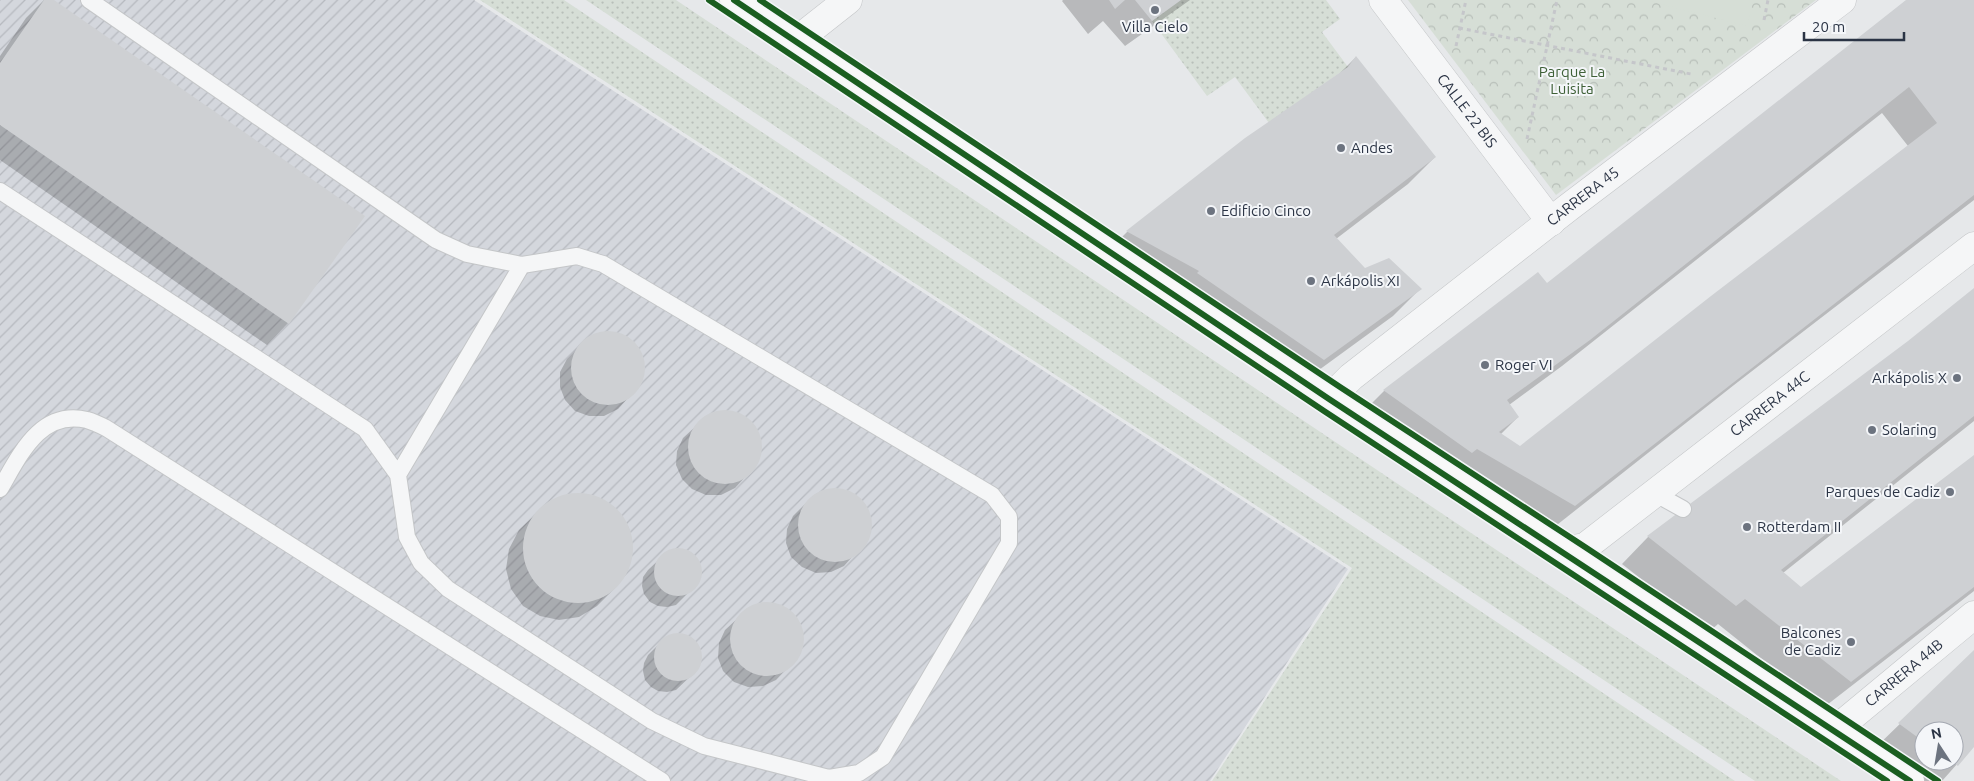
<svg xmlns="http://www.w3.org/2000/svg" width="1974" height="781" font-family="Ubuntu,sans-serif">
  <defs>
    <pattern id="industrial-furrows" width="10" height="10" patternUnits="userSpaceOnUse" patternTransform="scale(1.25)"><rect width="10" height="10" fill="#d4d7dd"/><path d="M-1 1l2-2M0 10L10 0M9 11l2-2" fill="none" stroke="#b6b9bf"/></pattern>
    <pattern id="grass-dots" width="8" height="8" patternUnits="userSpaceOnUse" patternTransform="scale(1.25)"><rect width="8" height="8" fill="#d6ded6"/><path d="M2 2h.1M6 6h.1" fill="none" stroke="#b8bfb9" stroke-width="1.8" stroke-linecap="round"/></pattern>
    <pattern id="forest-crowns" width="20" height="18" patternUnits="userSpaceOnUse" patternTransform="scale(1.25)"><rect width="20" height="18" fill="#d6ded6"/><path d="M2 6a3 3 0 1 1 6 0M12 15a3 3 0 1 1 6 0" fill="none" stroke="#b8bfb9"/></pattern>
  </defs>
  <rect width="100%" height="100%" fill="#e6e8ea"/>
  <!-- industrial -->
  <path fill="url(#industrial-furrows)" d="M0 0H474L1348 569 1210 781H0Z"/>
  <!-- grass -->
  <path fill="url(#grass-dots)" d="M480 0H564L1735 781H1212L1352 568Z
    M586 0H676L1841 781H1755Z
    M1181 0H1326L1340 19 1322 32 1348 67 1269 123 1235 77 1207 96 1152 21Z"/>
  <!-- forest -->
  <path fill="url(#forest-crowns)" d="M1408 0H1816L1556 195Z"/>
  <!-- garden -->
  <path fill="#d6ded6" d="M1645 0H1753L1747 26Z"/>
  <!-- shadow -->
  <path fill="#0003" fill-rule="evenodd" d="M44 0H52L363 216 288 323 267 345 0 160V56L26 18Z
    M1063 0H1190L1125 46 1103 21 1088 34 1062 1Z
    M1907 0H1974V200L1734 385 1548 532 1357 418 1384 391 1538 274 1547 285ZM1882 113 1908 146 1520 448 1500 435 1518 417 1509 405 1562 366Z
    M1355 58 1435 157 1408 184 1336 239 1365 269 1420 289 1393 316 1297 386 1101 258 1127 232 1246 139 1339 74Z
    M1974 290V421L1783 573 1801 588 1974 456V591L1823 708 1718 624 1709 632 1622 564 1648 537 1909 342Z
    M604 333H616L628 338 638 347 643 359 644 372 640 385 618 409 604 416H589L575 411 565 400 560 387V372L567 359 579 347 590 337Z
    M720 412H733L745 417 754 426 760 438 761 451 757 464 735 488 721 495H706L692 489 682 479 676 465 677 451 683 438 696 426 707 416Z
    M830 489 843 490 855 495 864 504 870 516V529L866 541 844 566 831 572 816 573 802 567 791 557 786 543 787 529 793 516 806 503 816 494Z
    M574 494 596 497 616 509 629 528 632 550 627 572 615 588 597 606 579 617 559 620 540 616 523 606 511 589 506 569 509 549 519 530 537 513 553 500Z
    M675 549 684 550 692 554 698 561 700 569V578L695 586 676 605 667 607 658 606 650 602 644 594 642 586 643 577 648 570 667 552Z
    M762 603 775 604 787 609 796 618 802 630 803 643 799 656 776 680 763 686 748 687 734 682 723 671 718 658 719 643 725 630 738 618 749 608Z
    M676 634 684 635 692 639 698 646 701 654 700 663 696 671 676 690 667 692 658 691 651 687 645 680 643 671 644 663 648 655 661 642 667 637Z
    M1974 652V745L1942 781H1915L1872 751ZM1924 731H1954V761H1924Z"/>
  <!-- building -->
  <path fill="#ced0d3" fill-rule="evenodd" d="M44 0H54L365 216 289 324 0 125V63Z
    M1109 0H1125L1115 9Z
    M1135 0H1181L1152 21Z
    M1906 0H1974V195L1575 506 1477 449 1472 453 1383 390 1538 272 1547 283ZM1909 87 1937 123 1711 296 1520 446 1499 432 1519 417 1507 400 1590 340Z
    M1356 56 1436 157 1334 235 1365 268 1389 258 1422 289 1324 360 1197 273 1199 271 1126 231 1245 138 1348 67Z
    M1974 288V416L1781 570 1801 587 1974 455V587L1851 682 1745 599 1736 606 1647 536 1908 341Z
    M571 368a37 37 0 1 1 74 0a37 37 0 1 1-74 0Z
    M688 447a37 37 0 1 1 74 0a37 37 0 1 1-74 0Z
    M798 525a37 37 0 1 1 74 0a37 37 0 1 1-74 0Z
    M523 548a55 55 0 1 1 110 0a55 55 0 1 1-110 0Z
    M654 572a24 24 0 1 1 48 0a24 24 0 1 1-48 0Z
    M730 639a37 37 0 1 1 74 0a37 37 0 1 1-74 0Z
    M654 657a24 24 0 1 1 48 0a24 24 0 1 1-48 0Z
    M1974 650V747L1958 766 1951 761H1954V731H1924V742L1898 723Z"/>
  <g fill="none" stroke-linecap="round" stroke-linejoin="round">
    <defs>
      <path id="lane" d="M0 191 365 429 398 475 407 537 421 563 448 589 652 721 704 746 829 778 859 773 883 757 1009 543V517L992 495 603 264 577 256 522 265 467 254 436 240 89 0
        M398 475 522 265
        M0 489C20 455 40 409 87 420 94 422 100 425 106 428L662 781
        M1654 493 1683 509"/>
      <g id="street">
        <path id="s1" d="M1383 0 1551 222"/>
        <path d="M796 41 848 0"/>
        <path id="s2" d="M1329 399 1351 377 1569 207 1842 0"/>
        <path id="s3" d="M1561 551 1585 547 1974 246"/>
        <path id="s4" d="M1834 731 1974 615"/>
      </g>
      <path id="secondary" d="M734 0 1329 399 1910 781"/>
    </defs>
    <!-- lane casing -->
    <use href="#lane" stroke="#c4c6c8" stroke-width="18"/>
    <!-- street casing -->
    <use href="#street" stroke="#c4c6c8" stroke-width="29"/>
    <!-- secondary casing -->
    <use href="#secondary" stroke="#c4c6c8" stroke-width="29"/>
    <!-- path -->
    <path stroke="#c5c6ca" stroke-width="3" stroke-dasharray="4 4" stroke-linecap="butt" d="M1764 20 1768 0
      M1459 28 1691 74
      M1456 46 1466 0
      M1527 139 1557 0"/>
    <!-- lane -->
    <use href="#lane" stroke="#f5f6f7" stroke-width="16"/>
    <!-- street -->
    <use href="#street" stroke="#f5f6f7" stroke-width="28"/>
    <!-- secondary -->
    <use href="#secondary" stroke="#f8f8f8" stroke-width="28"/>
    <defs>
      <path id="cycleway" d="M709 0 1324 411 1887 781
        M734 0 1329 399 1910 781
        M760 0 1340 387 1585 547 1938 781"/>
    </defs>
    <!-- cycleway casing -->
    <use href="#cycleway" stroke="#f4f6f9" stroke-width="9"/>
    <!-- cycleway -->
    <use href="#cycleway" stroke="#1b5e20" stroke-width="6"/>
  </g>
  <!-- markers -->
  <g fill="#6c737f" stroke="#f4f6f9" stroke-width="2">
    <circle cx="1155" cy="10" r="5"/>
    <circle cx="1341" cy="148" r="5"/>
    <circle cx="1211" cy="211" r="5"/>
    <circle cx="1311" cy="281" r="5"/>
    <circle cx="1485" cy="365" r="5"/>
    <circle cx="1957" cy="378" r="5"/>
    <circle cx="1872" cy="430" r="5"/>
    <circle cx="1950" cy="492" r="5"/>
    <circle cx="1747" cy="527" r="5"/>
    <circle cx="1851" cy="642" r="5"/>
  </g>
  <g text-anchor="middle" stroke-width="4" stroke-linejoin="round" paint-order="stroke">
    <!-- poi labels -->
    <g font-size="15" fill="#2b3445" stroke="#f4f6f9" text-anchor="start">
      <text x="1155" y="32" text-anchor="middle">Villa Cielo</text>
      <text x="1351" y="153">Andes</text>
      <text x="1221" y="216">Edificio Cinco</text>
      <text x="1321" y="286">Arkápolis XI</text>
      <text x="1495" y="370">Roger VI</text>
      <text x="1947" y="383" text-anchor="end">Arkápolis X</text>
      <text x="1882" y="435">Solaring</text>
      <text x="1940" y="497" text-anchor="end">Parques de Cadiz</text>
      <text x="1757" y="532">Rotterdam II</text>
      <text x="1841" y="638" text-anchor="end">Balcones<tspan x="1841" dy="17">de Cadiz</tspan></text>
    </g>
    <!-- park labels -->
    <g font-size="15" fill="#3f6138" stroke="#f4f6f9">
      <text x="1572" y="77">Parque La<tspan x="1572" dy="17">Luisita</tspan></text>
    </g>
    <!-- street labels -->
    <g font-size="15" fill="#2b3445" stroke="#f4f6f9">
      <text dy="5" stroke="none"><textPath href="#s1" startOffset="139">CALLE 22 BIS</textPath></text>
      <text dy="5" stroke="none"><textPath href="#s2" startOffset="325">CARRERA 45</textPath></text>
      <text dy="5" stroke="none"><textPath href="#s3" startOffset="258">CARRERA 44C</textPath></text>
      <text dy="5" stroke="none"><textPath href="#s4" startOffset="91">CARRERA 44B</textPath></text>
    </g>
  </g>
  <!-- north arrow -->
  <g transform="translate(1939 746) rotate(348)"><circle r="24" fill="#f4f6f9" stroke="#a4a8b1"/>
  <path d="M0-4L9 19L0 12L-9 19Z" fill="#6c737f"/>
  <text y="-8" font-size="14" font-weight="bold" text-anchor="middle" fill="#2b3445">N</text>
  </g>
  <!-- scale -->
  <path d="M1804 32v8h100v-8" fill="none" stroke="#2b3445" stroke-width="2.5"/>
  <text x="1812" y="32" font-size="15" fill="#2b3445" stroke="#f4f6f9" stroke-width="4" paint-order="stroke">20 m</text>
</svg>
